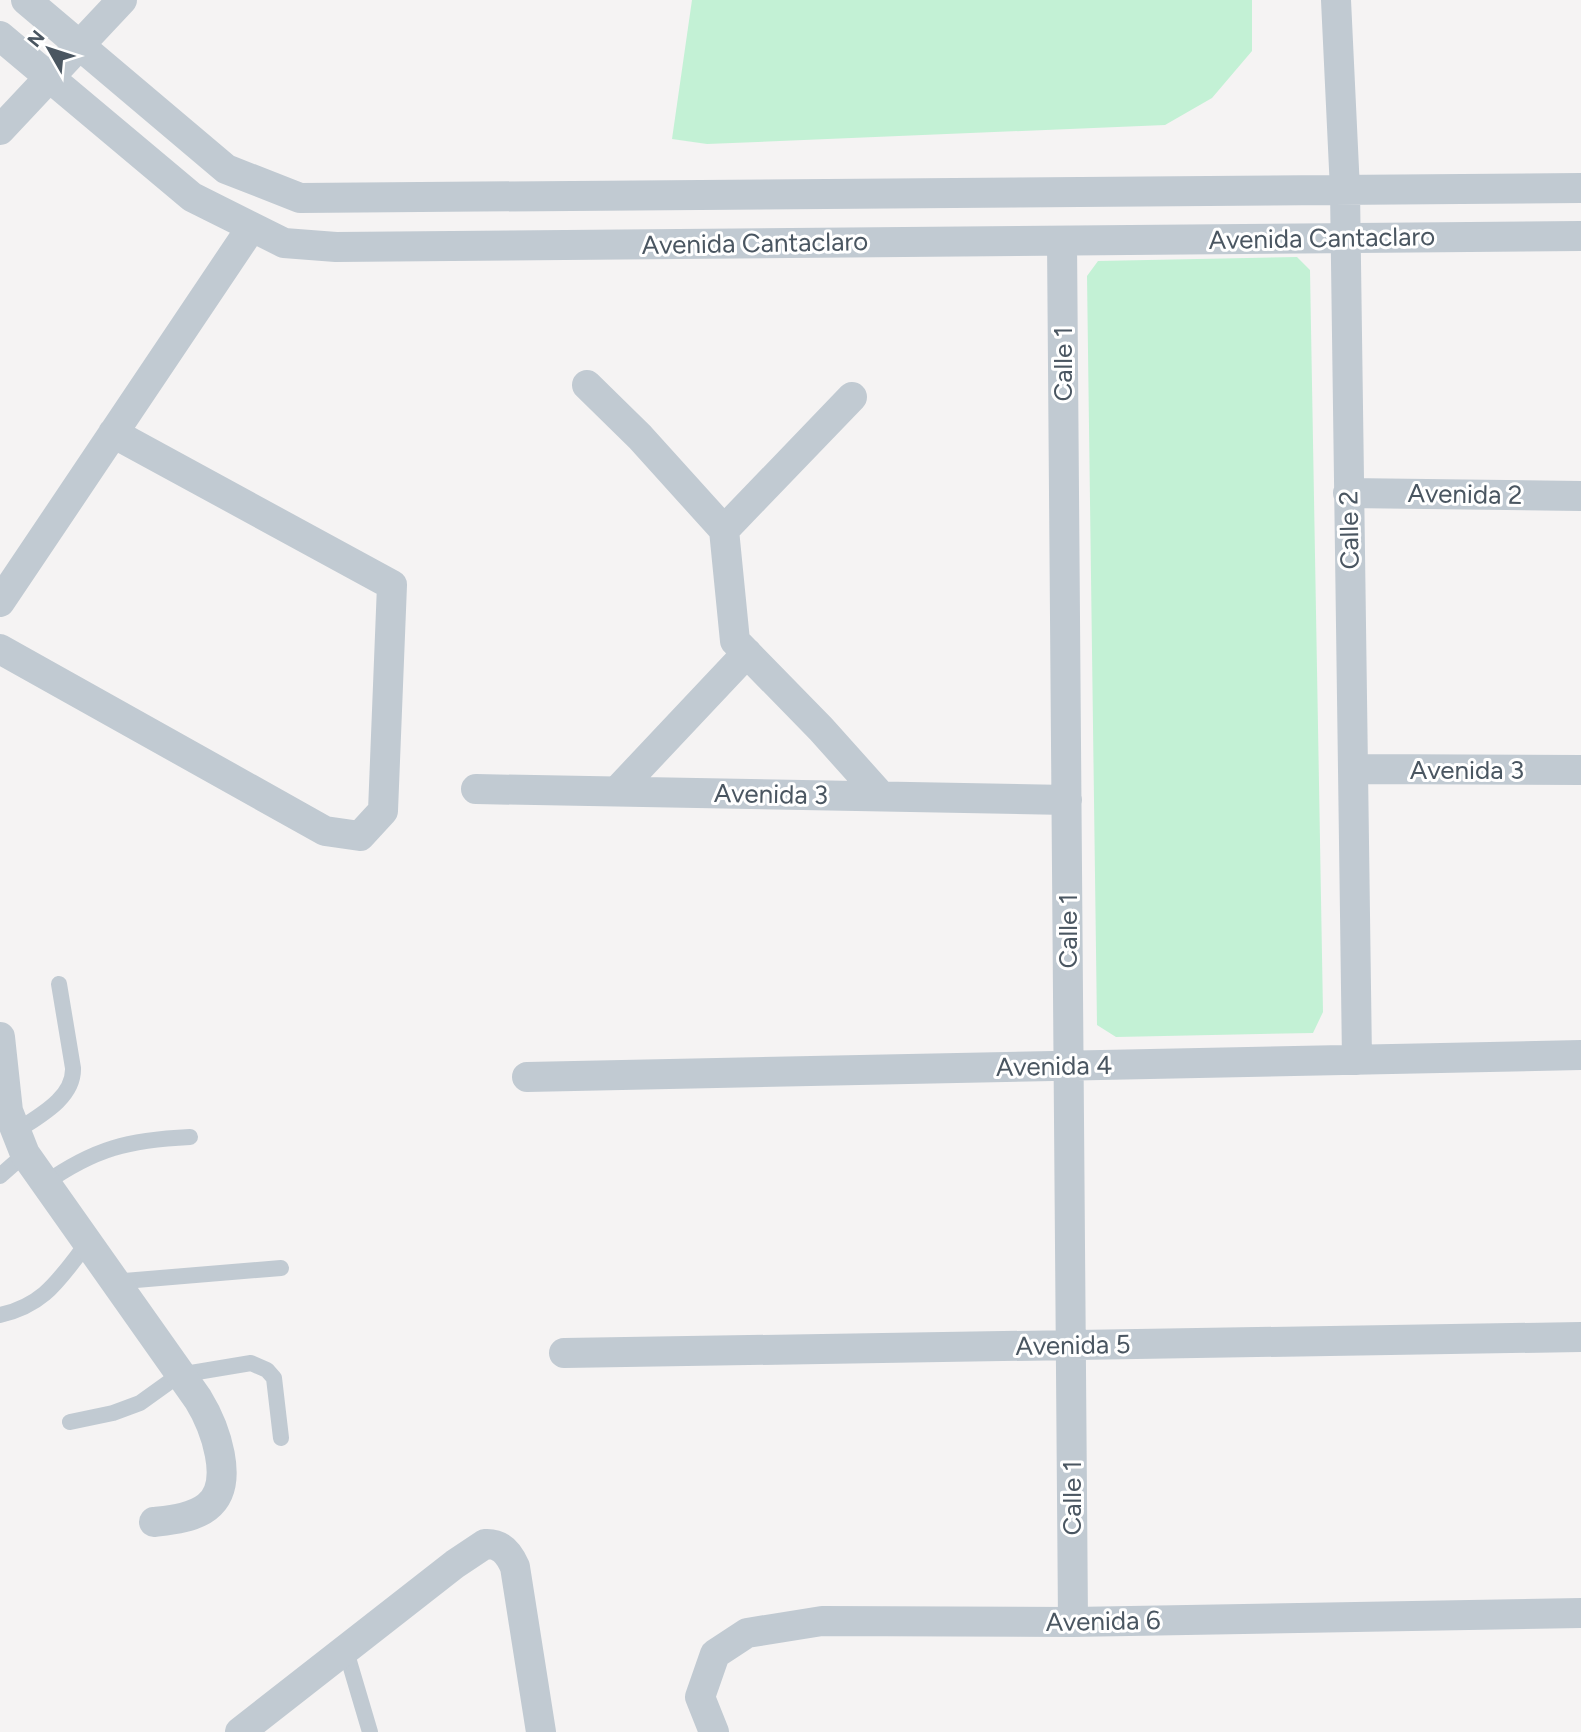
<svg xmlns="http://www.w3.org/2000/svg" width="1581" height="1732" font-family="Figtree,sans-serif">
  <rect width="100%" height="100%" fill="#f5f3f3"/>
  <!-- green -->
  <path fill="#c3f1d5" d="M692 0H1252V51L1212 98 1165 125 707 144 672 139Z
    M1297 257 1310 270 1323 1012 1313 1033 1116 1037 1097 1025 1087 276 1098 261Z"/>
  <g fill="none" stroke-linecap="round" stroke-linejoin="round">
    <!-- service -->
    <path stroke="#c1cad2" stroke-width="16" d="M15 1132C37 1117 74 1099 73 1068L59 984
      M0 1176 25 1154
      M44 1184C95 1148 129 1140 190 1137
      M112 1282 281 1268
      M0 1315C45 1305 59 1279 86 1245
      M70 1422 113 1413 140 1403 179 1375 251 1363 267 1370 274 1378 281 1438
      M346 1651 370 1732"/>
    <!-- minor -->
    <path stroke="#c1cad2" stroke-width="30" d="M26 0 226 169 300 198 1581 188
      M1336 0 1345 190 1357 1060
      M0 36 192 197 284 243 336 247 1581 236
      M0 130 122 0
      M1062 241 1073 1622
      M587 385 640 437 724 530 735 641 821 729 881 796
      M1348 493 1581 496
      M724 530 852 397
      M0 602 251 228
      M0 649 325 831 360 836 383 811 392 585 113 433
      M1353 769 1581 770
      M476 789 1067 800
      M617 791 747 653
      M0 1037 8 1111 25 1154 198 1399C214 1425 237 1484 207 1507 193 1518 171 1520 154 1522
      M527 1077 1581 1055
      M564 1353 1581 1337
      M240 1732 455 1564 485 1544C501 1543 509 1553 515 1567L541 1732
      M714 1732 700 1697 715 1654 747 1633 822 1621 1073 1622 1581 1613"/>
  </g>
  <g text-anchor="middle" stroke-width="6" stroke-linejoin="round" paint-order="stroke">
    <!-- street labels -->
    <g font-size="26" fill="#4a5661" stroke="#fff">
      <text transform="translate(1322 238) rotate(-1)" y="9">Avenida Cantaclaro</text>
      <text transform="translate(755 243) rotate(-1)" y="9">Avenida Cantaclaro</text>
      <text transform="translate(1063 364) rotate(-90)" y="9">Calle 1</text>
      <text transform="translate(1465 494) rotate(1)" y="9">Avenida 2</text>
      <text transform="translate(1349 530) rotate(-91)" y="9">Calle 2</text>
      <text x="1467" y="779">Avenida 3</text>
      <text transform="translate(771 794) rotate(1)" y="9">Avenida 3</text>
      <text transform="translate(1068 931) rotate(-90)" y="9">Calle 1</text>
      <text transform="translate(1054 1066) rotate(-1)" y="9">Avenida 4</text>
      <text transform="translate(1073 1345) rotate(-1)" y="9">Avenida 5</text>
      <text transform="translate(1072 1498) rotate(-90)" y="9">Calle 1</text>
      <text transform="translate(1103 1621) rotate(-1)" y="9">Avenida 6</text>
    </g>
  </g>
  <!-- north arrow -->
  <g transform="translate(49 49) rotate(309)" stroke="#ffffff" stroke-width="5" paint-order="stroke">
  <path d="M0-5L12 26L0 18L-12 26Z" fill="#4a5661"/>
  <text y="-10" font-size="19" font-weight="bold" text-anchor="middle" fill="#4a5661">N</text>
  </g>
</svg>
